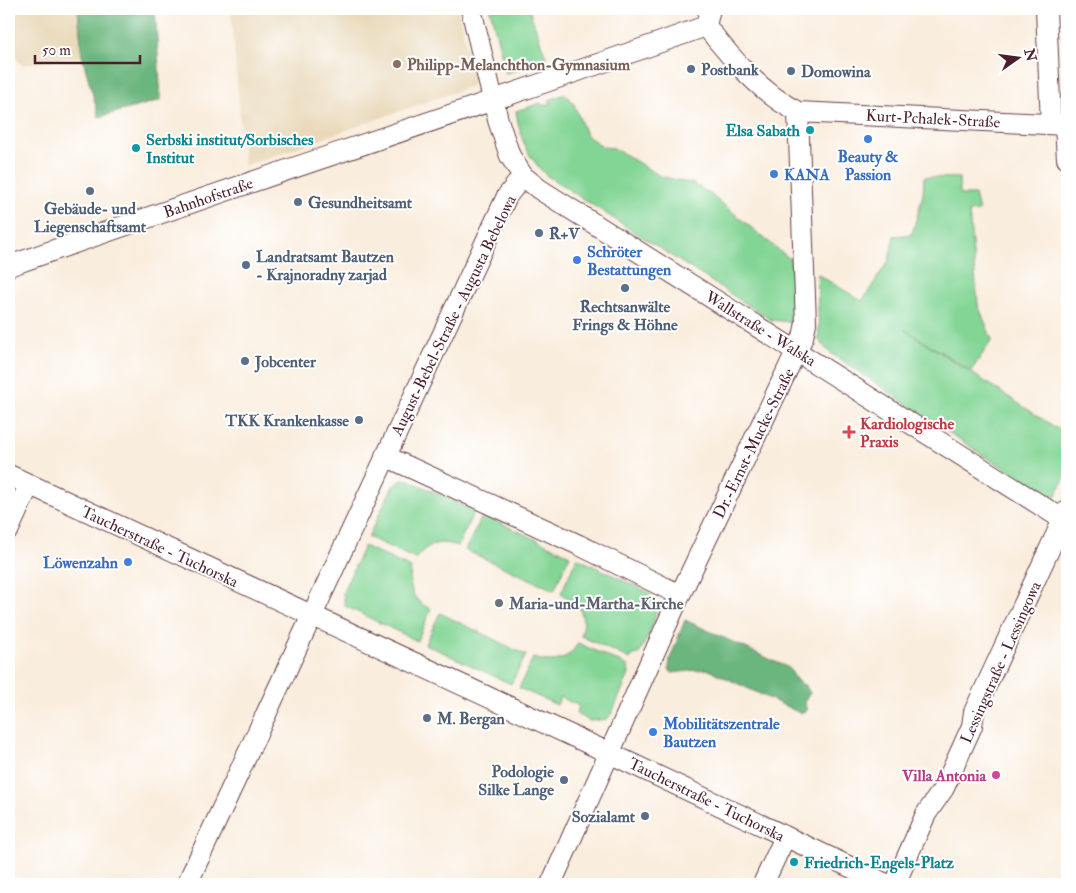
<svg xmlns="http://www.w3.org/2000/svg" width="1076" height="893" font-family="'IM FELL Double Pica',serif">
  <rect width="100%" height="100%" fill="#fff"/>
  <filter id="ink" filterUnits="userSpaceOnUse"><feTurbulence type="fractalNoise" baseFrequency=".02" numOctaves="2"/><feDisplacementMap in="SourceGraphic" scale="10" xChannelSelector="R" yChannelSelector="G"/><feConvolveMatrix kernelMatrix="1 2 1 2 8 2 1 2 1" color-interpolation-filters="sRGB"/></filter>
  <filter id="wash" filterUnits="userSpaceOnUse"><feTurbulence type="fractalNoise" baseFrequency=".0096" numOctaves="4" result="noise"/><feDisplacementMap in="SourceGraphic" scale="20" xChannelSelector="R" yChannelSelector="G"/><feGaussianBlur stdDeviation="1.12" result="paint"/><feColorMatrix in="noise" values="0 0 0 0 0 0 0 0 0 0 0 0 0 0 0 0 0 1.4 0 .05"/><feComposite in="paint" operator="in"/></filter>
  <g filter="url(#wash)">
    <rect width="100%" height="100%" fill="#f9eddd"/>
    <!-- built -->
    <path fill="#e9d9ba" d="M9 9H78L82 56 22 65 9 49Z
      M231 9H458L474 82 469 87 244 166Z"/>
    <!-- green -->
    <path fill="#83d595" stroke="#667a60" d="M490 9H529L547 60 506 73Z
      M565 94 573 102 586 135 603 147 614 148 660 176 694 184 710 194 791 260V322L771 320 546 175C525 153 521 140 516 111L541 103 543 106 551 103 549 100Z
      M924 177 959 178 960 195H975L979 211 969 212 978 305 992 340 971 371 904 329 1067 435V473L1055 497 987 458 829 352 819 340 817 274 862 301 889 260 894 236 912 234 923 195Z
      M402 480H409L474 511 458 546C439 540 428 543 415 559L368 537 393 486Z
      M483 515 570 555 554 590 465 550Z
      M364 546 411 568C408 587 412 601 431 609L417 641 345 606 343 592Z
      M577 558 648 592C667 608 647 636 639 654L633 655 630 659 581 636 584 624 580 608 561 593Z
      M440 613 526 655 511 684 425 644Z
      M578 643 628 666 629 674 612 713 607 719 590 721 576 714 579 706 560 697 557 705 519 688 533 658C553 664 567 662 578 643Z"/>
    <!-- forest -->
    <path fill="#6ab67e" stroke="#5a6a54" d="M78 9H155L161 100 99 117 82 56Z
      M685 620 789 668 797 681 806 686 810 693 804 702 807 710 800 713 707 669 672 673 669 669 670 659Z"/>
  </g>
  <g filter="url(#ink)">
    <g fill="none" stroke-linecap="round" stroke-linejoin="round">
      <defs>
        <path id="minor" d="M471 9 498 120 510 156 523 176 539 189 1067 522
          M1046 9 1051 124
          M706 26C731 58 762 94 798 112L1067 125
          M706 26 710 9
          M1065 125 1067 159
          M9 266C240 184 474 109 706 26
          M385 456 579 545 680 595
          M9 475 609 753 886 884
          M9 529 29 485
          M187 884 507 196 523 176
          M551 884 680 595 803 337 806 323 798 112
          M763 884 785 837
          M895 884 926 814 944 788 972 726 974 712 1067 511"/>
      </defs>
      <!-- minor casing -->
      <use href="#minor" stroke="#643e46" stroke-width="22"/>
      <!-- minor -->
      <use href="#minor" stroke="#fff" stroke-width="20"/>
    </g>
  </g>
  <!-- markers -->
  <circle fill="#8d6e63" stroke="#fff" stroke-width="2" cx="397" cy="64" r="5"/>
  <g fill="#5c6f8a" stroke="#fff" stroke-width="2">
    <circle cx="691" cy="69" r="5"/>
    <circle cx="791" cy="71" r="5"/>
    <circle cx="90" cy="191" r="5"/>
    <circle cx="298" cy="202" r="5"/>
    <circle cx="539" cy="233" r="5"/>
    <circle cx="246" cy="265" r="5"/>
    <circle cx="625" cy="288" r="5"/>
    <circle cx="245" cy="361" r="5"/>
    <circle cx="359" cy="420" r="5"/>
    <circle cx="427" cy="718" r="5"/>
    <circle cx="564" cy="780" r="5"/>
    <circle cx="645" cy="816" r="5"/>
  </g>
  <g fill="#0f9aa8" stroke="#fff" stroke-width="2">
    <circle cx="810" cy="130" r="5"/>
    <circle cx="136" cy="148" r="5"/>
    <circle cx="794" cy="862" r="5"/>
  </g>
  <g fill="#3f7fe0" stroke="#fff" stroke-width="2">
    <circle cx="868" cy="139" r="5"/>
    <circle cx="774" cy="174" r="5"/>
    <circle cx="577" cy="260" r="5"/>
    <circle cx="128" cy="562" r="5"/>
    <circle cx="653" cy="732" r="5"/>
  </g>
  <path fill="#e0444e" stroke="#fff" stroke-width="2" d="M846.5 424.5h5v5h5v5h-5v5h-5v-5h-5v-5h5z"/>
  <circle fill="#6b7280" stroke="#fff" stroke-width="2" cx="499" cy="603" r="5"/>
  <circle fill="#d1479c" stroke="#fff" stroke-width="2" cx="996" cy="775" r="5"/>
  <g text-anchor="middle" stroke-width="4" stroke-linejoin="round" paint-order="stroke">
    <!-- education labels -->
    <g font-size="16" font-weight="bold" fill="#785e54" stroke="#fff" text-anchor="start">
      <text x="407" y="70">Philipp-Melanchthon-Gymnasium</text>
    </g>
    <!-- service labels -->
    <g font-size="16" font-weight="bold" fill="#4e5e75" stroke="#fff" text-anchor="start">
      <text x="701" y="75">Postbank</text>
      <text x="801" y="77">Domowina</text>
      <text x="308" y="208">Gesundheitsamt</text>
      <text x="90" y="214" text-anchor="middle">Gebäude- und<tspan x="90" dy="18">Liegenschaftsamt</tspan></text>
      <text x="549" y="239">R+V</text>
      <text x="256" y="262">Landratsamt Bautzen<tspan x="256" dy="18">- Krajnoradny zarjad</tspan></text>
      <text x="625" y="312" text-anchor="middle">Rechtsanwälte<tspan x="625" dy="18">Frings &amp; Höhne</tspan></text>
      <text x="255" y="367">Jobcenter</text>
      <text x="349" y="426" text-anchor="end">TKK Krankenkasse</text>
      <text x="437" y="724">M. Bergan</text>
      <text x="554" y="777" text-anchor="end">Podologie<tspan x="554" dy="18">Silke Lange</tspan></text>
      <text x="635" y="822" text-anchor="end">Sozialamt</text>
    </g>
    <!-- street labels -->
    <g font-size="16" fill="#4a1f2b" stroke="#fff">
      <text transform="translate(933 118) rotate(3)" y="6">Kurt-Pchalek-Straße</text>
      <text transform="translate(208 197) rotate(-19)" y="6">Bahnhofstraße</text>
      <text transform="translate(453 315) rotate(-64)" y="6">August-Bebel-Straße - Augusta Bebelowa</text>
      <text transform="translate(761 328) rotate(32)" y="6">Wallstraße - Walska</text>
      <text transform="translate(753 443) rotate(-64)" y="6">Dr.-Ernst-Mucke-Straße</text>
      <text transform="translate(160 546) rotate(25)" y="6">Taucherstraße - Tuchorska</text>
      <text transform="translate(1000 662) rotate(-66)" y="6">Lessingstraße - Lessingowa</text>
      <text transform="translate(707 799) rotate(26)" y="6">Taucherstraße - Tuchorska</text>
    </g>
    <!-- culture labels -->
    <g font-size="16" font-weight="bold" fill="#0d838f" stroke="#fff" text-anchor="start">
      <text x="800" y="136" text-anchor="end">Elsa Sabath</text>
      <text x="146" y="145">Serbski institut/Sorbisches<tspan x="146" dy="18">Institut</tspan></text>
      <text x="804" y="868">Friedrich-Engels-Platz</text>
    </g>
    <!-- shop labels -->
    <g font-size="16" font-weight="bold" fill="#366cbe" stroke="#fff" text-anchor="start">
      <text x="868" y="162" text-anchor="middle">Beauty &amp;<tspan x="868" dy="18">Passion</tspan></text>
      <text x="784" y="180">KANA</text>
      <text x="587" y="257">Schröter<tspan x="587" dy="18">Bestattungen</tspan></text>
      <text x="118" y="568" text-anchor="end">Löwenzahn</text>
      <text x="663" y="729">Mobilitätszentrale<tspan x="663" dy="18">Bautzen</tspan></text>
    </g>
    <!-- health labels -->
    <g font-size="16" font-weight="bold" fill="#be3a42" stroke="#fff" text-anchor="start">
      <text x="860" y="429">Kardiologische<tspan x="860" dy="18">Praxis</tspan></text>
    </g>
    <!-- worship labels -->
    <g font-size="16" font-weight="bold" fill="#5b616d" stroke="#fff" text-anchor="start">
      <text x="509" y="609">Maria-und-Martha-Kirche</text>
    </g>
    <!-- hotel labels -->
    <g font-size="16" font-weight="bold" fill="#b23c85" stroke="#fff" text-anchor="end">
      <text x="986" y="781">Villa Antonia</text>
    </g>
  </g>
  <!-- margin -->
  <rect width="1076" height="893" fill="none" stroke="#fff" stroke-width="30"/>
  <!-- north arrow -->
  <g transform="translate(1018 58) rotate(76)" stroke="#ffffff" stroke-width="4" paint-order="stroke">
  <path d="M0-4L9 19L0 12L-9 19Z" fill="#4a1f2b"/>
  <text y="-8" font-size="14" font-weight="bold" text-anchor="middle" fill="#4a1f2b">N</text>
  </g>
  <!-- scale -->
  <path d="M35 55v8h105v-8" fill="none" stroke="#4a1f2b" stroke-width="2.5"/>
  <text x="42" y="55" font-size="15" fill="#4a1f2b" stroke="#ffffff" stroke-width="4" paint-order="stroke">50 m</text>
</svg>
